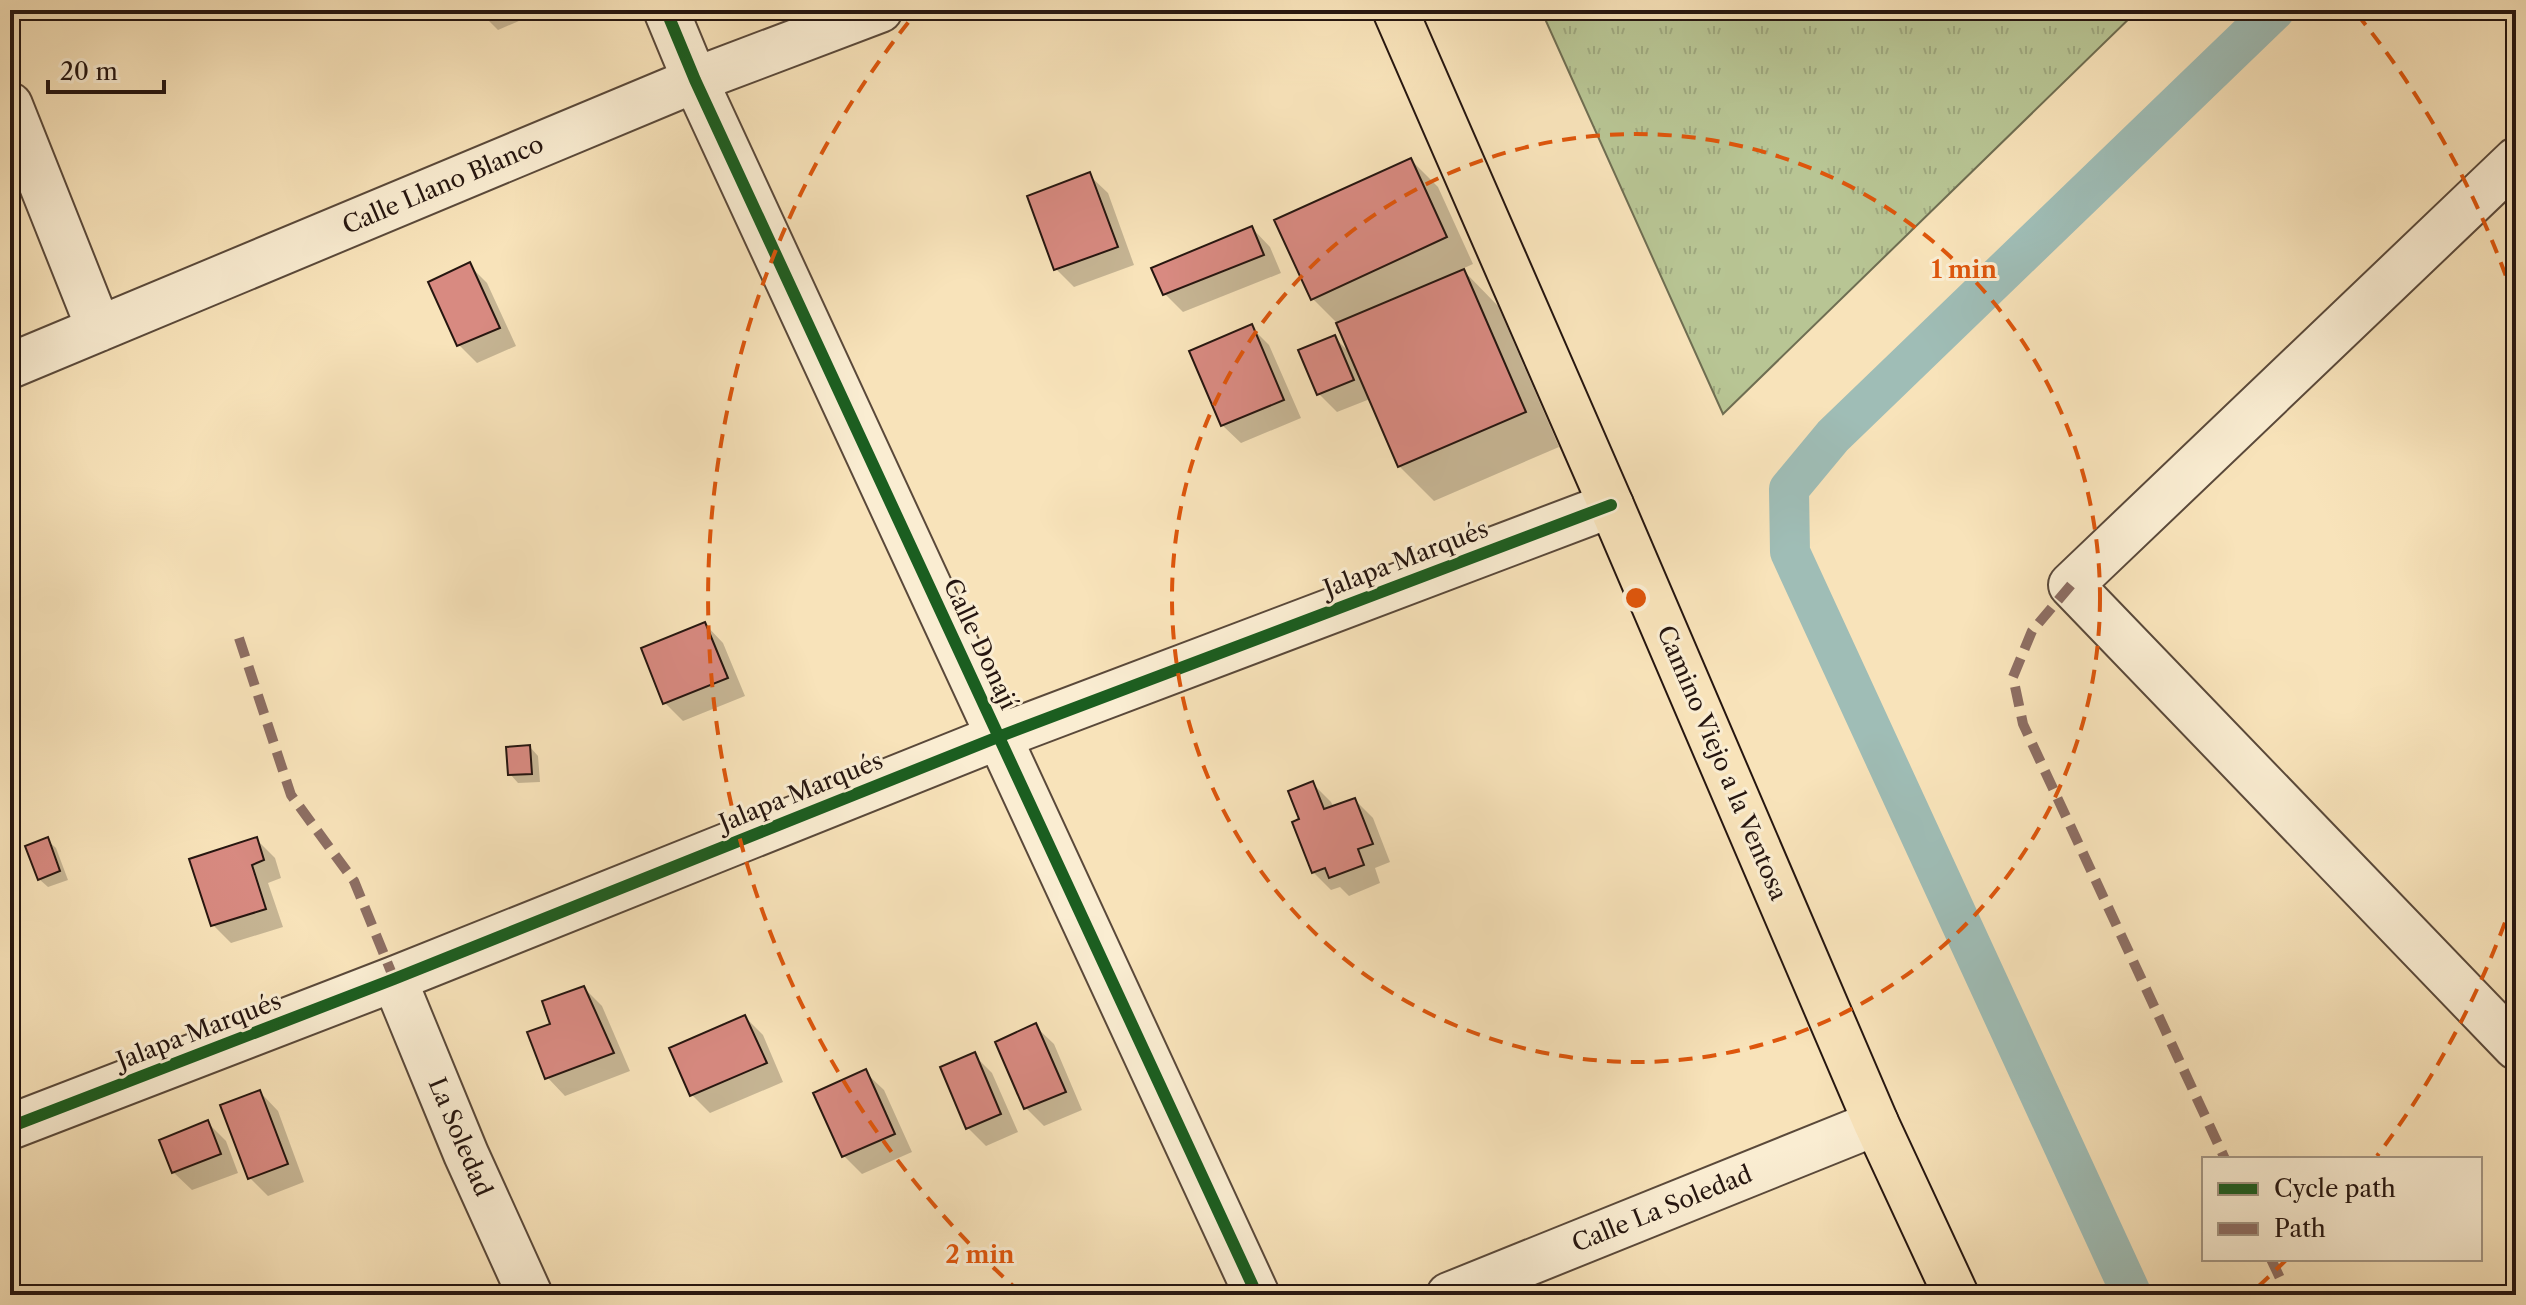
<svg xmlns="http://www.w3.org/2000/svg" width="2526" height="1305" font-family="'Libre Caslon Text',serif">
  <defs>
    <pattern id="grass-tufts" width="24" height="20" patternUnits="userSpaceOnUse" patternTransform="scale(2)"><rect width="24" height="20" fill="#b8c594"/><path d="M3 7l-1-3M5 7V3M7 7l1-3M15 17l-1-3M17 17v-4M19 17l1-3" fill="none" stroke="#9ea87f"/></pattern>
  </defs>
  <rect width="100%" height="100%" fill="#f8e3ba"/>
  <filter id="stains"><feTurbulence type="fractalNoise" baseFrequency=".0025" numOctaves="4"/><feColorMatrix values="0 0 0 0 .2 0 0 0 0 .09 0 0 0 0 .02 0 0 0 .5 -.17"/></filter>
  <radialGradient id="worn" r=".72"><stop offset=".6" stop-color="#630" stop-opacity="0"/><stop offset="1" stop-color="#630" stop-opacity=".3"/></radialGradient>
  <!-- grass -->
  <path fill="url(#grass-tufts)" stroke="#6f6e52" stroke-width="2" d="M1541 10H2138L1723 414Z"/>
  <!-- shadow -->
  <path fill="#0003" d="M478 10H544L498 30Z
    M1411 160 1438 187 1473 264 1462 269 1498 306 1559 447 1434 501 1399 466 1370 399 1337 412 1319 394 1334 337 1350 353 1338 324 1313 299Z
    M1089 175 1108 193 1134 265 1074 287 1056 269Z
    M1252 228 1270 247 1281 273 1183 312 1165 294Z
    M469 265 487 283 516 346 477 363 459 345Z
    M1251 327 1269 345 1301 418 1241 443 1222 425Z
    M705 624 723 643 745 696 683 721 665 703Z
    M530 747 538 756 540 782 518 783 510 774Z
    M1313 784 1331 802 1334 808 1355 800 1373 818 1390 862 1375 868 1380 883 1349 896 1340 887 1331 890 1313 872 1302 820Z
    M256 839 275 858 281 878 268 883 283 927 231 943 213 925Z
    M47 840 56 848 68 880 48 887 39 879Z
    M584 988 602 1006 630 1071 565 1096 547 1077 553 1025Z
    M745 1017 763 1035 783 1082 710 1113 692 1095 672 1049Z
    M1035 1026 1054 1044 1082 1110 1044 1126 1026 1108 997 1043Z
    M974 1055 992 1073 1018 1132 986 1146 968 1128Z
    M865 1072 884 1090 912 1152 862 1174 844 1156Z
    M260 1092 278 1111 304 1182 268 1196 250 1178Z
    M208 1123 226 1141 238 1173 192 1190 173 1172Z"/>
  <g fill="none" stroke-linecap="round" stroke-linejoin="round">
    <!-- canal -->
    <path stroke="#9fbdb6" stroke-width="40" d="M2132 1295 1790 552 1789 489 1833 436 2275 10"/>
  </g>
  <!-- building -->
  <path fill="#d88a81" stroke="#261610" stroke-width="2" d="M1411 158 1447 237 1311 300 1274 220Z
    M1090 172 1118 247 1054 270 1027 196Z
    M1252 226 1264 255 1163 295 1151 268Z
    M470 262 500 328 457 346 428 282Z
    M1464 269 1526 412 1398 467 1336 323Z
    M1252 324 1284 400 1221 426 1189 351Z
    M1335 335 1354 380 1317 395 1298 350Z
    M705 622 728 678 663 704 641 648Z
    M530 745 532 774 508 775 506 747Z
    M1313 781 1324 809 1355 798 1373 844 1358 849 1364 865 1329 878 1325 868 1312 873 1292 822 1299 819 1288 791Z
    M48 837 60 871 38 880 25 846Z
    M257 837 264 860 252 865 266 909 211 926 189 859Z
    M584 986 614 1053 545 1079 527 1032 550 1024 542 1001Z
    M745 1015 767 1063 690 1096 669 1048Z
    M1036 1023 1066 1092 1024 1109 995 1042Z
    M975 1052 1001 1114 966 1129 940 1067Z
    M866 1069 895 1134 842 1157 813 1093Z
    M260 1090 288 1164 248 1179 220 1105Z
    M208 1120 221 1154 172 1173 159 1140Z"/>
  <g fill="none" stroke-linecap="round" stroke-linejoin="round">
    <defs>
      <path id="minor" d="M666 10 695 80 1257 1295
        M10 105 99 329
        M2516 160 2071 585 2516 1047
        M10 366 695 80 880 10
        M394 979 466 1154 530 1295
        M10 1127 394 979 998 737 1611 505
        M1449 1295 1876 1123"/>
      <path id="major" d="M1395 10 1611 505 1876 1123 1956 1295"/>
    </defs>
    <!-- minor casing -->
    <use href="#minor" stroke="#5a493a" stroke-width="48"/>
    <!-- major casing -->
    <use href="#major" stroke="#261610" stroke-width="48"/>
    <!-- minor -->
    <use href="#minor" stroke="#faedd2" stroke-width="44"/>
    <!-- major -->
    <use href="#major" stroke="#f8e3ba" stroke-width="44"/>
    <!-- quiet -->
    <path stroke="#8d6e63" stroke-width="10" stroke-dasharray="20 10" stroke-linecap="butt" d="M2071 585 2032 631 2013 677 2023 724 2225 1159
      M239 638 291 795 354 881 394 979
      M2271 1259 2288 1295"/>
    <defs>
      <path id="cycleway" d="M666 10 695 80 1257 1295
        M10 1127 394 979 998 737 1611 505"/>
    </defs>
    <!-- cycleway casing -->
    <use href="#cycleway" stroke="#faedd2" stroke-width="17"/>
    <!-- cycleway -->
    <use href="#cycleway" stroke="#1b5e20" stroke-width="12"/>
  </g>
  <!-- distance rings -->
  <g fill="none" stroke="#de560c" stroke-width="4" stroke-dasharray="14 10">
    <circle cx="1636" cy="598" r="464"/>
    <path d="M2513 900A928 928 0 0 1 2377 1156M2286 1260A928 928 0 0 1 2251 1293M1021 1293A928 928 0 0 1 915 14M2357 14A928 928 0 0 1 2513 296"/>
  </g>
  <g text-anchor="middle" stroke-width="6" stroke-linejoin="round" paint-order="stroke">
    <!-- street labels -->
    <g font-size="24" fill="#261610" stroke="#faedd2">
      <text transform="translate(443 185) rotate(-23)" y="8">Calle Llano Blanco</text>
      <text transform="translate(1406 559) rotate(-21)" y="8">Jalapa Marqués</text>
      <text transform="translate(980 644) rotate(65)" y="8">Calle Donají</text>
      <text transform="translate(1722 763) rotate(67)" y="8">Camino Viejo a la Ventosa</text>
      <text transform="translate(801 792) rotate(-22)" y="8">Jalapa Marqués</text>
      <text transform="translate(199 1031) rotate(-21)" y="8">Jalapa Marqués</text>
      <text transform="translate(460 1137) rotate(67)" y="8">La Soledad</text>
      <text transform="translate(1662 1209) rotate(-22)" y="8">Calle La Soledad</text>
    </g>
  </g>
  <circle cx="1636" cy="598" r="12" fill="#de560c" stroke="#faedd2" stroke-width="4"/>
  <g font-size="24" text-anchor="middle" font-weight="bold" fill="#de560c" stroke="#faedd2" stroke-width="6" stroke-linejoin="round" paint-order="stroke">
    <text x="1964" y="278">1 min</text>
    <text x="980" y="1263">2 min</text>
  </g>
  <!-- margin -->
  <rect width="2526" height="1305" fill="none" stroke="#f8e3ba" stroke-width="40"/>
  <rect x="12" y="12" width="2502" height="1281" fill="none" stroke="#261610" stroke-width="4"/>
  <rect x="20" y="20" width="2486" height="1265" fill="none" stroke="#261610" stroke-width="2"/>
  <!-- legend -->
  <rect x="2202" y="1157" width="280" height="104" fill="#faedd2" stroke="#a59784" stroke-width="2"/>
  <rect x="2218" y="1183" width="40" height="12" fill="#1b5e20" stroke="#a59784" stroke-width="2"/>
  <text x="2274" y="1197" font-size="24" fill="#261610">Cycle path</text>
  <rect x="2218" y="1223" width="40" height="12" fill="#8d6e63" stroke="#a59784" stroke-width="2"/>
  <text x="2274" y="1237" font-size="24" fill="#261610">Path</text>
  <!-- scale -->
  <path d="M48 80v12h116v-12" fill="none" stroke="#261610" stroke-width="4"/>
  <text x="60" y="80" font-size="24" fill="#261610" stroke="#faedd2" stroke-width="6" paint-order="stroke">20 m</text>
  <rect width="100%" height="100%" filter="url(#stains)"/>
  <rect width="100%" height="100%" fill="url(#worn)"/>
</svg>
